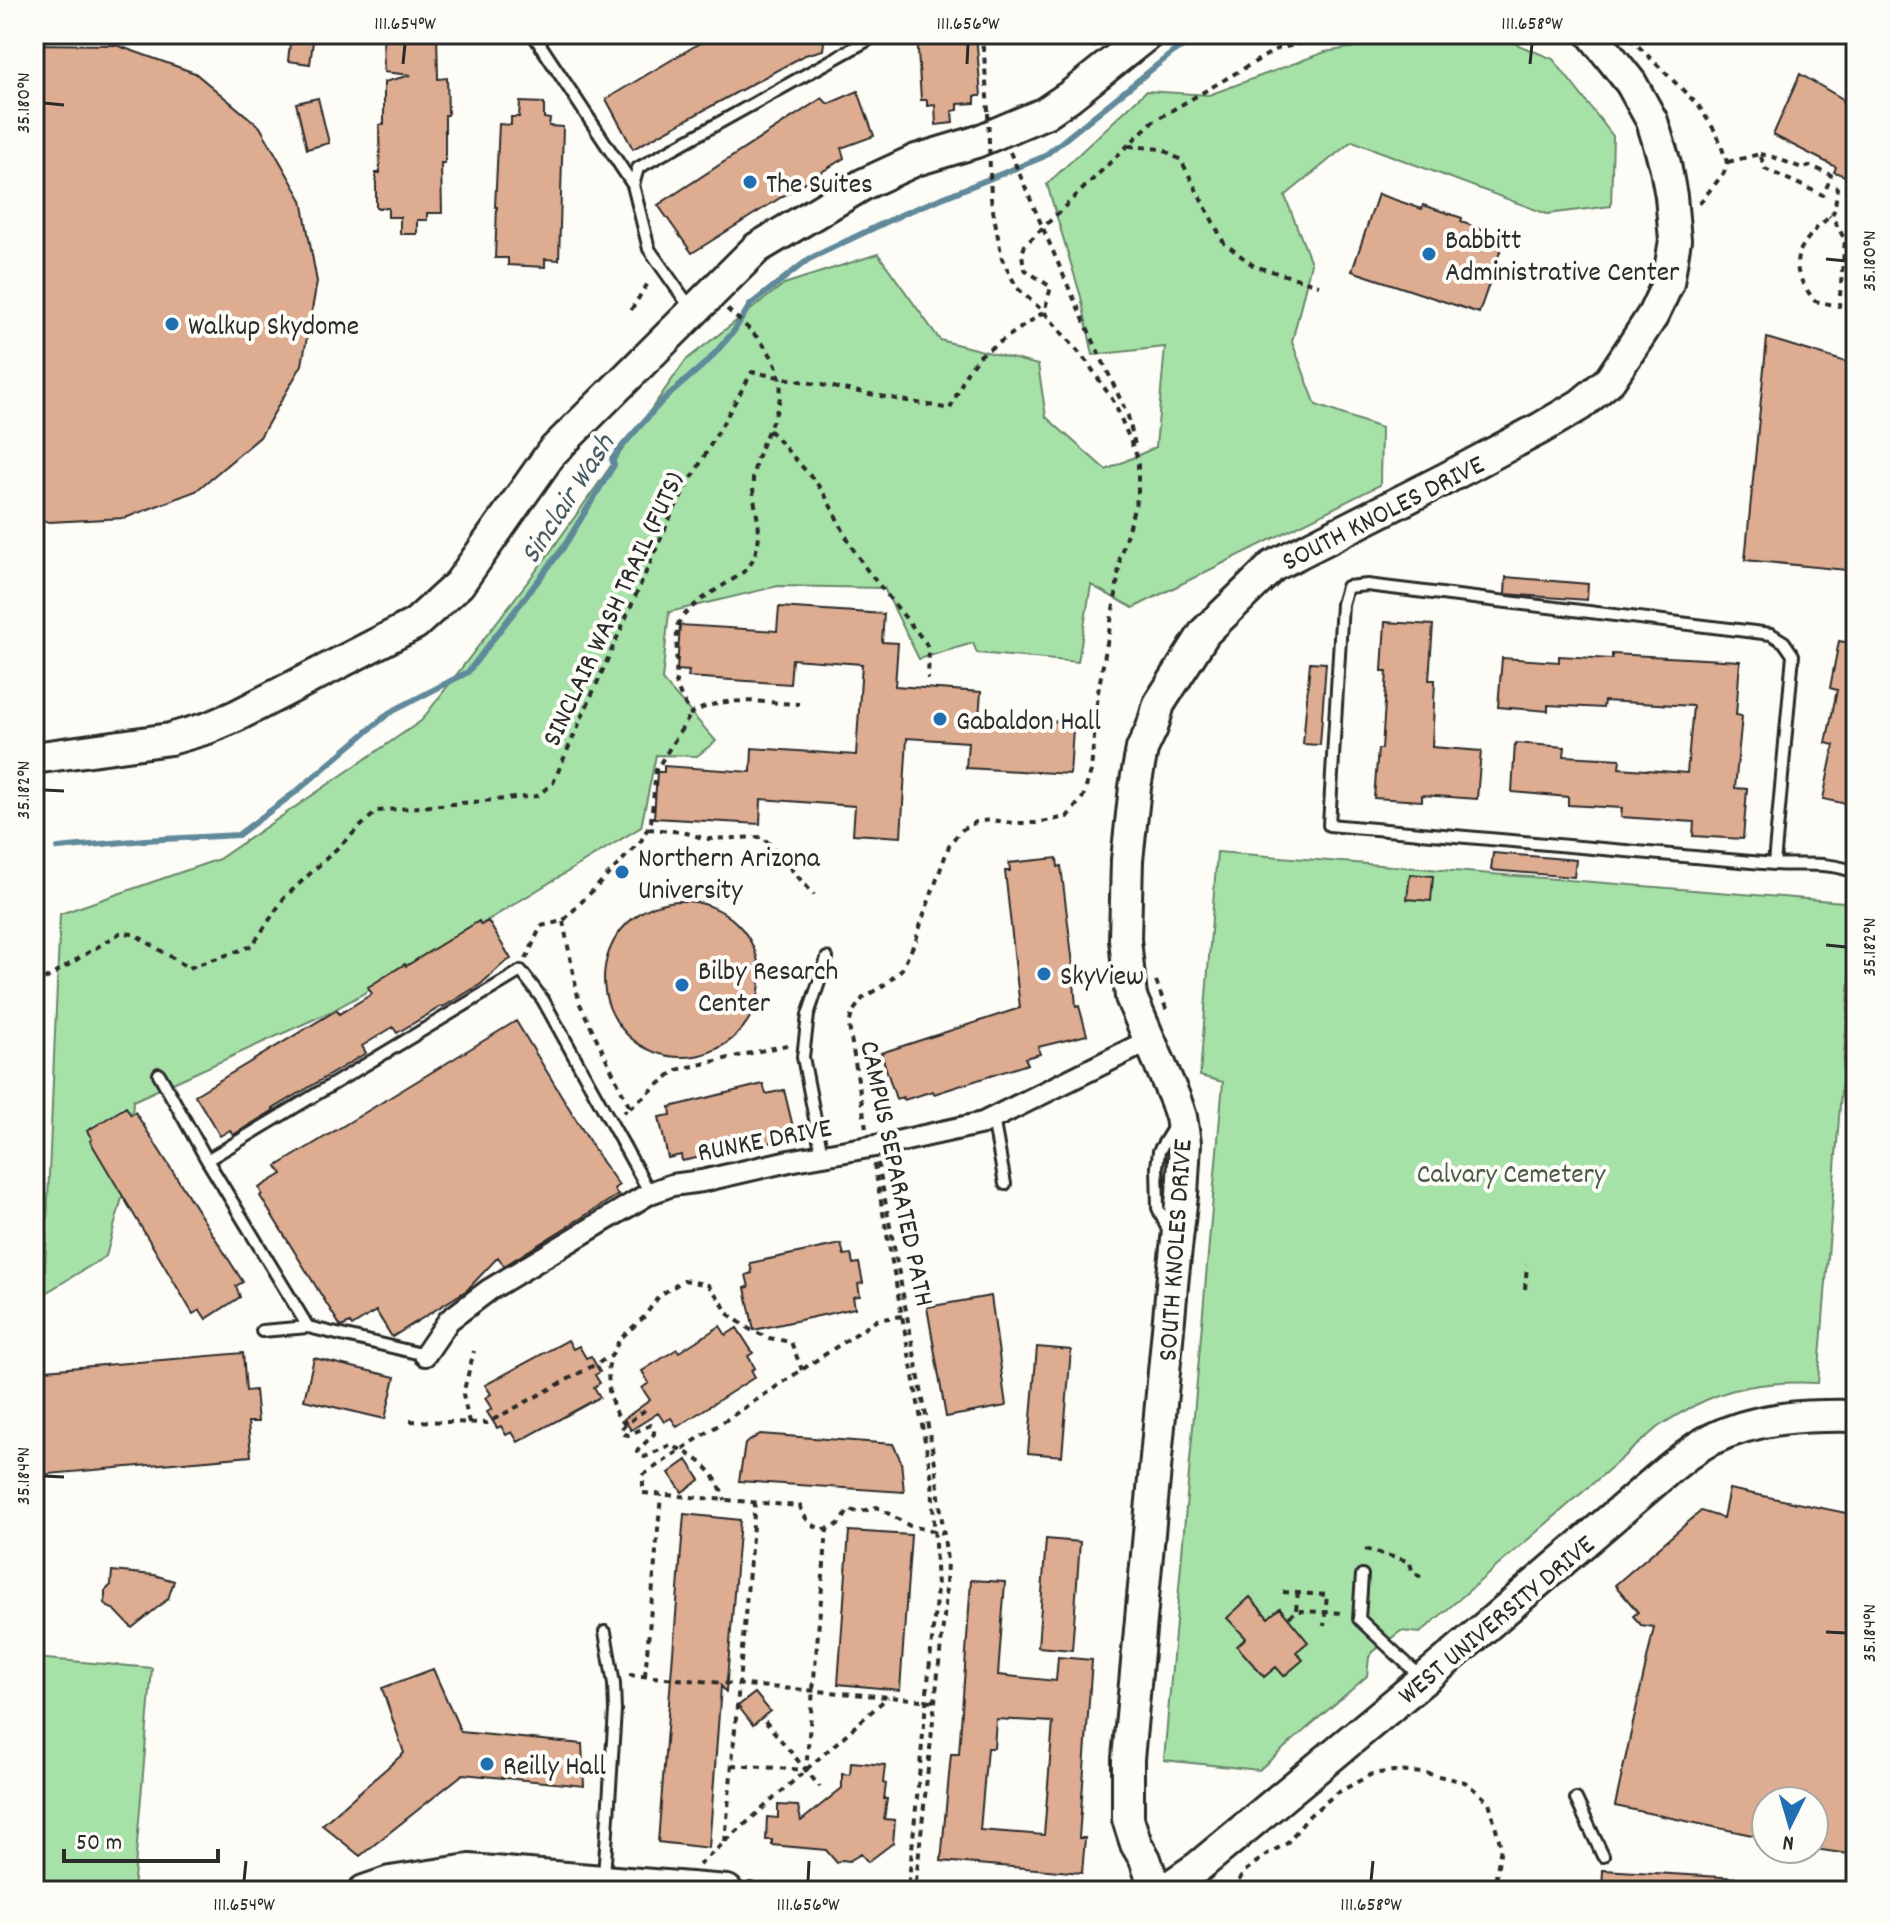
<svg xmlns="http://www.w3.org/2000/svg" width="1890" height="1925" font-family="Dekko,sans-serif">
  <rect width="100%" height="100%" fill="#fdfcf7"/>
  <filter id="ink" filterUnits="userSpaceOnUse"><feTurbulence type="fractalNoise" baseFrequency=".0125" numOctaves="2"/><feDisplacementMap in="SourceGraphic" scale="16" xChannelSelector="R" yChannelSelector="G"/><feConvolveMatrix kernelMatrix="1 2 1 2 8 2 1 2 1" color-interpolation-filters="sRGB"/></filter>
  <g filter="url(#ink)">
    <!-- green -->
    <path fill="#a6e2a8" stroke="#68866a" stroke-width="2" d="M1435 34H1491L1553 59 1613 136 1611 206 1547 214 1352 141 1285 196 1311 263 1292 342 1316 405 1381 428 1380 485 1133 608 1091 585 1078 662 977 653 973 643 919 659 884 588 778 586 669 612 662 680 716 741 697 756 656 755 641 827 411 967 330 1012 133 1101 129 1172 106 1256 44 1294 60 914 219 859 421 721 545 559 686 360 784 284 878 254 940 340 1038 365 1046 417 1106 470 1156 447 1165 347 1093 355 1081 297 1047 184 1146 91 1209 95 1325 52Z
      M1217 852 1856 903 1818 1383C1751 1380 1714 1390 1658 1427L1420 1633 1401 1631 1374 1651 1369 1657 1367 1676 1259 1770 1164 1760 1223 1082 1200 1076Z
      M34 1658 152 1668 133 1891H34Z"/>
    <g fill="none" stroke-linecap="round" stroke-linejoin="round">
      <!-- stream -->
      <path stroke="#60899a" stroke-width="6" d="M58 848 145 840 238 835 297 791 389 713 468 672 563 548 614 465 612 459 618 451 662 401 709 360 734 331 750 305 809 259 905 213 1043 157 1177 49 1214 34"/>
    </g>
    <!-- building -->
    <path fill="#dead91" stroke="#2b2b2b" stroke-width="2" fill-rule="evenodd" d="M291 34H314L310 64 288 61Z
      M383 34H437L438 79 447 78 448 115H445V163H441L442 213H427V220H417V234H400V217H388V208H376V173H380L379 125 384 124V82L411 75 384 72Z
      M715 34H825L823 50 805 55 633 149 606 99Z
      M917 34H976L981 96H975V103L958 104V110L952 111 953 123 936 125 935 105 927 106V100H921Z
      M34 44 116 45 195 73 260 127 302 200 317 282 302 365 260 437 196 491 125 518 49 522 34 518Z
      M1800 74 1841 98 1843 103 1856 109V180L1834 172 1836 167 1773 135Z
      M858 91 874 136 841 148 844 158 692 253 658 205 822 98 828 104Z
      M318 98 329 143 307 149 296 103Z
      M520 102 544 103V118L550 119 549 126 563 127 559 260 545 259V267L508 265V258H495L497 207H495L499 124 511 125V117H519Z
      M1378 194 1422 209 1423 205 1462 218 1461 222 1505 237 1479 313 1352 271Z
      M1767 338 1856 365V571L1745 560Z
      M1506 577 1588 584 1587 600 1505 594Z
      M779 607 884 614 882 642 898 643 895 686 981 692 979 717 1062 722 1061 728 1073 729 1070 774 966 768 968 742 907 738 901 837 853 834 855 806 761 799 760 824 654 818 657 772H664V766L751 772 752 748 856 755 862 664 792 659 790 684 688 677 689 671 677 670 680 625 777 631Z
      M1385 622 1433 625 1429 680H1435L1432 747 1481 751 1477 799 1422 795V801L1374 798 1378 749H1382L1387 671H1382Z
      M1839 641 1856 644V806L1823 799 1834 745 1826 743 1837 690 1830 688Z
      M1612 654 1740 661 1736 715 1742 716 1735 788 1747 789 1743 839 1693 836 1694 822 1621 817 1622 808 1568 805V797L1512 792 1515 743 1565 747 1564 756 1620 759 1619 768 1687 773 1693 706 1604 701 1603 708 1548 705V711L1498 707 1502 658 1559 662V656L1612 659Z
      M1310 662 1326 663 1320 745 1303 744Z
      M1493 853 1576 860 1574 877 1491 870Z
      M1057 858 1058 867 1061 866 1065 899 1072 956 1076 1007 1079 1006 1087 1035 1038 1047 1040 1054 1025 1058 1028 1064 934 1094 933 1091 904 1100 903 1097 896 1099 881 1053 1020 1008 1005 871H1010L1009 863Z
      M1410 874 1433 876 1431 901 1407 899Z
      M604 979a78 78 0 1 1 156 0a78 78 0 1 1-156 0Z
      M479 921 481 925 488 921 511 959 504 963 481 984 443 1007 442 1006 397 1033 393 1027 362 1046 366 1053 273 1109 274 1110 233 1135 230 1130 220 1136 195 1095 337 1010 339 1014 372 994 368 987 405 964 406 966Z
      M516 1021 602 1162 619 1185 614 1189 618 1195 504 1266 498 1257 467 1290 392 1337 376 1311 352 1326 350 1323 341 1327 260 1196 262 1194 259 1188 282 1174 277 1166Z
      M763 1084 766 1094 784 1090 793 1127 776 1131 778 1141 682 1161 681 1155 668 1158 659 1117 671 1115 670 1107Z
      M126 1107 131 1115 135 1112 243 1282 236 1286 240 1297 206 1319 200 1310 193 1314 90 1141 92 1139 87 1131Z
      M841 1244 844 1255 851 1254 853 1264 859 1263 863 1283 858 1284 860 1296 853 1297 855 1308 754 1330 745 1288 749 1287 746 1275 752 1273 750 1263Z
      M991 1296 1006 1406 946 1417 927 1307Z
      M720 1326 726 1335 737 1328 753 1353 748 1356 755 1368 751 1370 755 1377 677 1427 671 1418 664 1422 658 1413 631 1430 624 1419 650 1400 642 1388 649 1383 642 1371 677 1349 679 1352Z
      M568 1340 573 1349 579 1346 586 1358 591 1356 600 1372 595 1375 600 1383 594 1387 600 1397 518 1442 512 1432 506 1435 501 1426 497 1428 487 1412 492 1409 485 1398 491 1394 485 1385Z
      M1037 1347 1071 1350 1062 1456 1028 1453Z
      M243 1353 246 1391 255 1390 258 1422H248L251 1456 38 1475 34 1429V1371Z
      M314 1358 395 1377 385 1419 304 1400Z
      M760 1434 893 1444 901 1461 904 1492 739 1481 745 1444Z
      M687 1460 700 1480 682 1492 669 1473Z
      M1729 1489 1856 1515V1855L1814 1849V1801H1766V1838L1615 1806 1654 1627 1641 1625 1633 1616 1638 1612 1615 1585 1701 1511 1723 1518Z
      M684 1514 740 1520 726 1692 721 1686 709 1848 658 1842Z
      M849 1531 911 1535 900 1690 838 1684Z
      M1046 1539 1080 1542 1072 1650 1038 1647Z
      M112 1571 154 1575 174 1581 168 1599 132 1628 115 1610 108 1607 105 1603V1591L111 1585Z
      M971 1580 1005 1582 998 1675 1056 1681 1058 1657 1092 1660 1079 1838H1085L1082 1873 941 1861 951 1754H959ZM996 1719 1053 1722 1044 1835 980 1830 987 1748H994Z
      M1250 1597 1268 1618 1280 1608 1308 1642 1296 1652 1303 1660 1284 1676 1276 1667 1264 1677 1237 1646 1246 1638 1227 1618Z
      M433 1669 461 1732 582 1744 584 1786 463 1774 360 1856 322 1825 404 1753 382 1688Z
      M755 1693 770 1711 753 1725 738 1706Z
      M851 1762 885 1765 883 1783 886 1784 884 1799H887L884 1819 895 1820 893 1843 868 1862 861 1854 849 1861 842 1860 837 1863 826 1850 772 1845V1840H766L767 1817 778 1818V1805L798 1806 801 1821 842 1788V1774L850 1775Z
      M1603 1870 1738 1878 1737 1891H1602Z"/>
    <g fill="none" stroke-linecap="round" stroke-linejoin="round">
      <defs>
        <path id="lane" d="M533 34 633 185 649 249 692 310
          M633 185 638 168 868 40
          M1774 864 1793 655 1784 642 1771 634 1367 585 1347 587 1342 604 1329 825 1774 864C1800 866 1832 861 1856 873
          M159 1074 207 1160 308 1327 425 1355
          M993 1118 1005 1184
          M822 1155 803 1057 808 1015 827 958
          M207 1160 521 971 543 1000 650 1193
          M1168 1230 1158 1208 1157 1167 1159 1151 1175 1125
          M262 1331 308 1327
          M1362 1575 1359 1619 1422 1678
          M1576 1799 1603 1856
          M604 1877 615 1711 614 1684 605 1632"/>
        <path id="street" d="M425 1355 449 1320 489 1290 650 1193 672 1185 702 1181 789 1161 892 1143 983 1123 1148 1041"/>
        <path id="secondary" d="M34 758 170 739 208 728 236 716 415 624 459 584 552 452 757 248 864 184 916 160 976 142 1045 113 1070 96 1148 34
          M364 1891 390 1882 469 1870 727 1891
          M1156 1891 1145 1859 1136 1844 1128 1819V1759L1173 1275 1182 1195 1185 1143 1181 1117 1175 1099 1131 997 1125 939 1127 860 1135 787 1142 749 1152 728 1159 704 1205 632 1273 566 1445 479 1541 428 1580 405 1610 380 1632 347 1653 315 1668 283 1675 240 1671 196 1665 164 1652 121 1631 83 1592 34
          M1163 1891 1198 1867 1447 1660 1669 1469C1682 1459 1695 1447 1710 1440 1756 1417 1806 1415 1856 1416"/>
      </defs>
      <!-- lane casing -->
      <use href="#lane" stroke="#2b2b2b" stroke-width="16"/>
      <!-- street casing -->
      <use href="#street" stroke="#2b2b2b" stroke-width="26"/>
      <!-- secondary casing -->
      <use href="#secondary" stroke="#2b2b2b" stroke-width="36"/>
      <!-- path -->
      <path stroke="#2b2b2b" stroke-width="4" stroke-dasharray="6 6" stroke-linecap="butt" d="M980 34 984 53 988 111
        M1092 34 1094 48
        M1630 38 1698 105 1717 134 1727 162 1724 173 1697 206
        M1129 146 1162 149 1181 160 1224 243 1254 266 1319 285
        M1010 152 1068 286 1128 416 1135 445
        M1760 154 1773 157 1802 168 1811 166 1831 175 1828 184
        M1728 162 1760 154 1765 169 1823 195 1828 184 1837 188C1836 195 1836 207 1833 213 1830 217 1823 222 1819 226 1791 255 1790 269 1815 301L1839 306 1845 240 1835 222 1829 216
        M727 309C763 341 797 370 772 422 764 440 754 460 753 480 752 514 768 529 751 563 746 572 735 578 727 583 710 594 686 607 677 626L676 684 681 697 691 714C723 694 762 703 799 704
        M631 310 650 280
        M769 430 815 481 826 497 851 546 867 570 925 642 929 650 928 679
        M648 829 683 832 706 839 763 837 814 895
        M563 921 579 1002 630 1108 623 1112
        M526 959 541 926 563 921 641 841 651 822 656 770 691 714
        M1156 981 1168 1014
        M34 986 120 933 134 934 189 968 252 946 284 898 377 811 537 796 553 783 672 513 752 372 950 409 967 372 978 357 1044 312 1051 287 1024 269 1022 254 1025 245 1152 122 1277 49 1342 34
        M630 1108 676 1070 791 1044
        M866 1128 849 1026 852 1013 863 998 887 983 902 969 916 940 922 920 950 843 963 829 976 822 991 820 1013 823H1036L1067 817 1083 797 1091 771 1098 692 1116 594 1120 557 1138 495V459L1114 402 1087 362 1044 312 1017 288 1002 259 991 199
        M878 1163 935 1463 947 1561 945 1607 915 1891
        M874 1164 932 1479 937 1588 908 1891
        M1525 1289 1527 1265
        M902 1316 877 1320 643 1475V1493L800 1506C808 1533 837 1538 848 1510L860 1512 877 1507 910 1526 944 1533
        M645 1410 625 1425 621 1430 624 1434 628 1435 651 1425 654 1430V1434L637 1451 639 1455 645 1457 670 1445C699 1457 715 1470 725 1500
        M410 1421 487 1423 611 1356
        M469 1423 463 1394 474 1351
        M625 1425 614 1410 609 1391 608 1369 611 1356 620 1339 644 1317 659 1296 684 1280 708 1285 721 1301 727 1313 749 1329 769 1338 791 1342 802 1370
        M1365 1549 1407 1561 1410 1563 1412 1570 1419 1576 1426 1572
        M1283 1592 1327 1595 1324 1626
        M1296 1610 1298 1592
        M1289 1617 1296 1611H1302L1345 1613
        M629 1675 935 1701
        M645 1676 661 1495
        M765 1721 820 1787
        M732 1765 806 1770 827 1530
        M725 1842 755 1503
        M699 1865 888 1697
        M748 1883 833 1891
        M1232 1891 1245 1871 1267 1854 1286 1844 1310 1815 1337 1793 1372 1774 1393 1771 1425 1773 1465 1782 1489 1802 1501 1847 1494 1888 1491 1891"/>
      <!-- lane -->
      <use href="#lane" stroke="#fdfcf7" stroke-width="10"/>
      <!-- street -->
      <use href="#street" stroke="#fdfcf7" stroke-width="20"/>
      <!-- secondary -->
      <use href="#secondary" stroke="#fdfcf7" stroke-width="30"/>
      <!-- path-bridge -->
      <path stroke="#2b2b2b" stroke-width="4" stroke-dasharray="6 6" stroke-linecap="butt" d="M988 113 991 199"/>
    </g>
  </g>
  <!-- ticks -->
  <path fill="none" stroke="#2b2b2b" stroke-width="3" d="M403 64 405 44M967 64 968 44M1530 64 1532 44M44 103 64 105M1826 259 1846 261M44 790 64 791M1826 945 1846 947M44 1476 64 1477M1826 1632 1846 1633M244 1881 246 1861M808 1881 809 1861M1371 1881 1373 1861"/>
  <!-- markers -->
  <g fill="#1f6fb2" stroke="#fdfcf7" stroke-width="3">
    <circle cx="750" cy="182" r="8"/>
    <circle cx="1429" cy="254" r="8"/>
    <circle cx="172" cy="324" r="8"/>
    <circle cx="940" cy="719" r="8"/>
    <circle cx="622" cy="872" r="8"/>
    <circle cx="1044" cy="974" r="8"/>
    <circle cx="682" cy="985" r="8"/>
    <circle cx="487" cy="1764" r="8"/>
  </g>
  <g text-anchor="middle" stroke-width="8" stroke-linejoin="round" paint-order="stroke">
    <!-- poi labels -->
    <g font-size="28" fill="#2b2b2b" stroke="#fdfcf7" text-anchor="start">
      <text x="766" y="192">The Suites</text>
      <text x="1445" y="248">Babbitt<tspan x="1445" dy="32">Administrative Center</tspan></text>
      <text x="188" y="334">Walkup Skydome</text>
      <text x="956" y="729">Gabaldon Hall</text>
      <text x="638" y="866">Northern Arizona<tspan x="638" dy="32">University</tspan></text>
      <text x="698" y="979">Bilby Resarch<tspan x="698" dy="32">Center</tspan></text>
      <text x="1060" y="984">SkyView</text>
      <text x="503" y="1774">Reilly Hall</text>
    </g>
    <!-- street labels -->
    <g font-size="28" fill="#2b2b2b" stroke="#fdfcf7">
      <text transform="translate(1382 511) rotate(-27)" y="10">SOUTH KNOLES DRIVE</text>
      <text transform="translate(611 608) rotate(-65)" y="10">SINCLAIR WASH TRAIL (FUTS)</text>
      <text transform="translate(764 1138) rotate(-11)" y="10">RUNKE DRIVE</text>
      <text transform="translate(899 1173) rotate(78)" y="10">CAMPUS SEPARATED PATH</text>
      <text transform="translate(1173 1250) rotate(-86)" y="10">SOUTH KNOLES DRIVE</text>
      <text transform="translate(1495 1618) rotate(-40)" y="10">WEST UNIVERSITY DRIVE</text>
    </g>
    <!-- park labels -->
    <g font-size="28" fill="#4a594a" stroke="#fdfcf7">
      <text x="1511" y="1182">Calvary Cemetery</text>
    </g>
    <!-- water labels -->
    <g font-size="30" font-style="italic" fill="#455a62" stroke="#fdfcf7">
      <text transform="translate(566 498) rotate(-57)" y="10">Sinclair Wash</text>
    </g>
  </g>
  <!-- margin -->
  <rect width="1890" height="1925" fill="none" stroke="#fdfcf7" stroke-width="88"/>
  <!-- north arrow -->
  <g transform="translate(1790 1825) rotate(185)"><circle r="38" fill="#fdfcf7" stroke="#a9a8a5" stroke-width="2"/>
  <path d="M0-6L14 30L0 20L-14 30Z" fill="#1f6fb2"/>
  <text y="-12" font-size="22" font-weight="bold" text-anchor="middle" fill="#2b2b2b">N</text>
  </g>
  <!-- scale -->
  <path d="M64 1849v12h154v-12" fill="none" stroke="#2b2b2b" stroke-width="4"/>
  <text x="76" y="1849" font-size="24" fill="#2b2b2b" stroke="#fdfcf7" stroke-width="6" paint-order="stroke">50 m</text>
  <rect x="44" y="44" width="1802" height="1837" fill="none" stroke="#2b2b2b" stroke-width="3"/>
  <g font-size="20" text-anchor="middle" fill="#2b2b2b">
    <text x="405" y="29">111.654°W</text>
    <text x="968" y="29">111.656°W</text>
    <text x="1532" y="29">111.658°W</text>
    <text transform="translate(22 103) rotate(-90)" y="7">35.180°N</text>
    <text transform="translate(1868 261) rotate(-90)" y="7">35.180°N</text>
    <text transform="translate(22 790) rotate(-90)" y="7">35.182°N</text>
    <text transform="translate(1868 947) rotate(-90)" y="7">35.182°N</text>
    <text transform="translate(22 1476) rotate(-90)" y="7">35.184°N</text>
    <text transform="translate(1868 1633) rotate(-90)" y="7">35.184°N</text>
    <text x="244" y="1910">111.654°W</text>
    <text x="808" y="1910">111.656°W</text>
    <text x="1371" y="1910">111.658°W</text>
  </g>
</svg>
